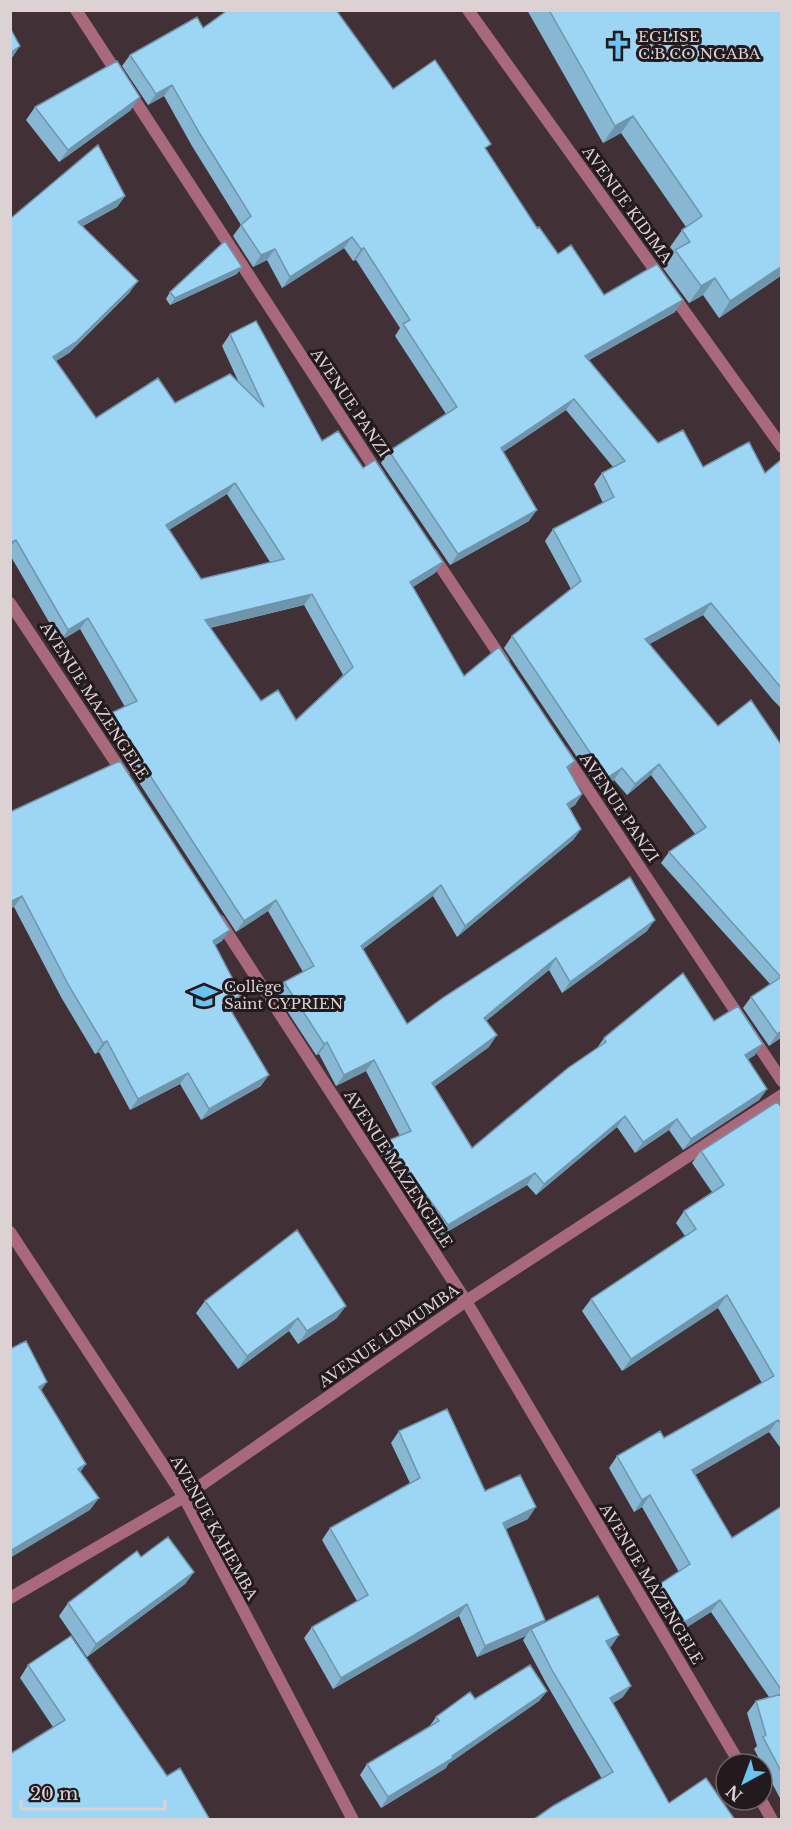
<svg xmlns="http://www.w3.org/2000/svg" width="792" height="1830" font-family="'Libre Baskerville',serif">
  <rect width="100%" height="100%" fill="#413035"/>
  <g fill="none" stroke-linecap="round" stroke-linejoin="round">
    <!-- minor -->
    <path stroke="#a7697b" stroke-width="12" d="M76 10 379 475
      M468 10 782 447
      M432 554 504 662
      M10 603 124 775
      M563 752 782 1081
      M219 920 466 1301 740 1764
      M10 1232 184 1497 353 1820
      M10 1598 184 1497 466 1301 782 1095
      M761 1800 772 1820"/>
  </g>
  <!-- wall -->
  <path fill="#87b7d3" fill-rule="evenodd" d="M527 10H782V275L719 318 703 295 689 303 663 268 674 252 670 247 682 230 686 227 621 133 603 143Z
    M203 28 393 89 487 151 537 228 558 254 604 295 675 312 589 360 658 443 703 467 765 473 782 459V709L773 700 703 615 649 644 718 726 782 746V1037L769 1046 743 1008 751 997 770 984 661 863 669 852 695 834 651 775 627 795 614 780 599 790 504 648 512 636 571 589 545 541 553 529 603 503 594 484 602 473 613 467 566 410 503 452 529 521 450 565 381 463 389 451 446 414 395 336 400 328 356 260 353 261 344 248 282 288 267 260 253 267 233 236 241 225 192 146 164 96 148 105 122 66 130 55Z
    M35 107 131 110 59 162 26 120Z
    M125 196 117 207 83 226 130 292 69 353 56 361 96 418 175 403 239 383 222 346 230 334 322 441 363 468 443 562 435 573 413 587 464 676 569 770 582 794 575 805 570 808 581 829 573 840 457 937 433 896 363 949 407 1024 630 877 647 931 562 993 549 970 486 1021 489 1047 434 1087 472 1148 597 1048 604 1038 714 1021 755 1055 748 1059 767 1089 759 1100 683 1150 669 1130 635 1153 617 1127 536 1195 527 1185 440 1236 379 1153 387 1141 400 1136 366 1071 336 1086 319 1054 316 1055 276 994 284 982 303 972 268 911 236 932 116 747 105 724 113 712 125 707 80 629 60 641 10 555V219ZM227 494 270 562 201 579 169 530ZM304 605 343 675 296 720 261 701 210 628Z
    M237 274 170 305 166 299 170 292Z
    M10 812 222 941 215 945 234 1006 230 1009 261 1086 201 1120 180 1084 130 1110 99 1052 95 1054 61 997 14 907 10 908Z
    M782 1108V1450L769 1432 695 1475 732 1538 782 1506V1802L754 1749 757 1746 747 1713 756 1701 769 1697 711 1612 676 1634 651 1596 660 1584 679 1572 642 1507 634 1512 609 1468 617 1456 664 1438 762 1383 718 1308 622 1371 582 1311 591 1299 685 1236 676 1223 684 1211 712 1192 692 1163 701 1151Z
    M205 1301 337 1318 298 1344 289 1331 238 1369 196 1313Z
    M399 1431 485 1491 528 1519 506 1529 543 1623 611 1647H609L623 1697 613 1703 669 1803 735 1820H533L602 1779 546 1683 523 1640 526 1636 477 1657 459 1616 333 1689 304 1638 312 1627 357 1601 322 1540 330 1528 410 1483 391 1443Z
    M141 1557 194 1572 185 1584 87 1657 59 1616 68 1603Z
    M28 1665 167 1776 53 1727 20 1678Z
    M547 1691 539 1701 448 1764 446 1768 381 1808 360 1775 367 1764 429 1727 436 1717 475 1699Z"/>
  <!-- shaded-wall -->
  <path fill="#6e95ac" d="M20 46 12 58 10 59V53Z
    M172 85 164 96 148 105 156 94Z
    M140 97 131 110 59 162 68 150Z
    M633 116 621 133 603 143 615 126Z
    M125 196 117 207 70 233 78 222Z
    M352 237 344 248 282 288 290 277Z
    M364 248 356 260 353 261 361 249Z
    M275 249 267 260 253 267 261 255Z
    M782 266V275L719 318 730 301Z
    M242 267 237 274 170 305 175 298Z
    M715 278 703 295 689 303 701 286Z
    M138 281 130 292 69 353 45 368 53 357Z
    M683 300 675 312 577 367 585 356Z
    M574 399 566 410 493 459 501 448Z
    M235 483 227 494 159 536 166 525Z
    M537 510 529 521 450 565 458 554Z
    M16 540 10 548V543Z
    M443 562 435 573 402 593 410 582Z
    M312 594 304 605 197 631 205 620Z
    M711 603 703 615 637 651 645 639Z
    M88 618 80 629 60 641 68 630Z
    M575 761 567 772V767Z
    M659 764 651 775 627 795 635 784Z
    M622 768 614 780 599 790 607 778Z
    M582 794 575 805 559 815 567 804Z
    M581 829 573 840 457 937 465 926Z
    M441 885 433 896 353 957 361 946Z
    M22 896 14 907 10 908V902Z
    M276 900 268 911 236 932 244 921Z
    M655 920 647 931 562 993 570 982Z
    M230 930 222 941 205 952 213 941Z
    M556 958 549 970 476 1029 484 1018Z
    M241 995 234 1006 219 1015 227 1004Z
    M782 1031V1037L769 1046 777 1034Z
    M497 1035 489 1047 424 1094 432 1083Z
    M107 1041 99 1052 95 1054 103 1043Z
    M327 1042 319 1054 316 1055 324 1044Z
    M763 1044 755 1055 737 1067 745 1055Z
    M374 1060 366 1071 336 1086 344 1075Z
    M188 1073 180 1084 130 1110 138 1099Z
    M269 1075 261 1086 201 1120 209 1109Z
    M767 1089 759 1100 683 1150 691 1139Z
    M625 1116 617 1127 536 1195 544 1184Z
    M677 1119 669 1130 635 1153 643 1142Z
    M535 1173 527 1185 440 1236 448 1225Z
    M727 1295 718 1308 622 1371 631 1359Z
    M346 1306 337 1318 298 1344 307 1331Z
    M298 1318 289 1331 238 1369 247 1356Z
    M47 1382 38 1395 39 1387Z
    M778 1420 769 1432 683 1482 692 1470Z
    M86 1464 77 1477 78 1469Z
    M650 1495 642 1507 634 1512 642 1500Z
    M99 1498 90 1510 10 1558V1551Z
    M536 1507 528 1519 495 1534 503 1523Z
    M194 1572 185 1584 87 1657 96 1644Z
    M720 1600 711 1612 676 1634 685 1622Z
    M467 1604 459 1616 333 1689 341 1678Z
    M545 1620 537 1632 531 1629 526 1636 477 1657 485 1646Z
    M619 1635 611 1647 598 1653 606 1641Z
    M631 1686 623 1697 602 1709 610 1698Z
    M547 1691 539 1701 448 1764 446 1768 381 1808 388 1797 452 1756Z"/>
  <!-- building -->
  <path fill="#9dd5f5" stroke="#6e95ac" stroke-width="1.5" fill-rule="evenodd" d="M228 10H336L393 89 435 60 491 144 485 148 537 228 539 227 558 254 571 245 604 295 657 264 683 300 585 356 658 443 683 430 703 467 749 442 765 473 782 459V689L711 603 645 639 718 726 751 700 782 746V1031L777 1034 751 997 781 977 669 852 706 827 659 764 635 784 622 768 607 778 512 636 581 581 553 529 614 497 602 473 625 461 574 399 501 448 537 510 458 554 389 451 457 407 403 324 410 320 364 248 361 249 352 237 290 277 275 249 261 255 241 225 251 216 200 134 172 85 156 94 130 55 197 17 203 28Z
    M549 10H782V266L730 301 715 278 701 286 675 250 690 242 682 230 702 216 633 116 615 126Z
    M10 28 20 46 10 53Z
    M117 61 140 97 68 150 35 107Z
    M98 145 125 196 78 222 138 281 77 341 53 357 96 418 158 378 175 403 230 374 264 407 230 334 256 321 322 441 338 431 363 468 375 460 443 562 410 582 464 676 499 647 575 761 567 767 582 794 567 804 581 829 465 926 441 885 361 946 407 1024 444 997 630 877 655 920 570 982 556 958 484 1018 497 1035 432 1083 472 1148 568 1068 606 1042 604 1038 683 973 714 1021 738 1006 763 1044 745 1055 767 1089 691 1139 677 1119 643 1142 625 1116 544 1184 535 1173 448 1225 387 1141 411 1131 374 1060 344 1075 327 1042 324 1044 284 982 314 966 276 900 244 921 124 735 113 712 137 701 88 618 68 630 16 540 10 543V219ZM235 483 284 559 201 579 166 525ZM312 594 353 667 296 720 278 690 261 701 205 620Z
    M225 241 242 267 175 298 170 292Z
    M120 761 230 930 213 941 241 995 227 1004 269 1075 209 1109 188 1073 138 1099 107 1041 103 1043 69 986 22 896 10 902V812Z
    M777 1102 782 1108V1425L778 1420 692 1470 732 1538 782 1506V1691L720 1600 685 1622 660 1584 690 1564 650 1495 642 1500 617 1456 660 1431 664 1438 774 1376 727 1295 631 1359 591 1299 696 1229 684 1211 724 1185 701 1151Z
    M297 1230 346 1306 307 1331 298 1318 247 1356 205 1301Z
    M26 1341 47 1382 39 1387 86 1464 78 1469 99 1498 10 1551V1349Z
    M447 1409 485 1491 520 1475 536 1507 503 1523 545 1620 485 1646 467 1604 341 1678 312 1627 368 1595 330 1528 420 1478 399 1431Z
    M168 1537 194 1572 96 1644 68 1603 137 1551 141 1557Z
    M598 1596 619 1635 606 1641 631 1686 610 1698 669 1803 706 1778 735 1820H533L553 1806 613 1772 553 1672 531 1629Z
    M71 1636 167 1776 180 1768 210 1820H10V1754L65 1720 28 1665Z
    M530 1665 547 1691 452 1756 453 1758 388 1797 367 1764 439 1721 436 1717 470 1692 475 1699Z
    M782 1694V1773L763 1737 766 1735 756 1701Z"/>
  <!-- icons -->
  <defs>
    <symbol id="church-bare" viewBox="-9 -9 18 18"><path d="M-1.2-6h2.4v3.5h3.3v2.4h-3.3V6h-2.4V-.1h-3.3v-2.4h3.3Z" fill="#6bc3f2" stroke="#221a1d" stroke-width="2.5" paint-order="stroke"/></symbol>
    <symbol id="school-bare" viewBox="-9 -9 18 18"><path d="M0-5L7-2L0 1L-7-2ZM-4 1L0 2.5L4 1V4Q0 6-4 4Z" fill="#6bc3f2" stroke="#221a1d" stroke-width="2.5" paint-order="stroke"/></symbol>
  </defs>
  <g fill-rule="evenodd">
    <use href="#church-bare" x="599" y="27" width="38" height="38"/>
    <use href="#school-bare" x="185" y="977" width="38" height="38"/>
  </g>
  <g text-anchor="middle" stroke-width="6" stroke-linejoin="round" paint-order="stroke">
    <!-- poi labels -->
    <g font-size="15" fill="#dcd1d3" stroke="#221a1d" text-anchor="start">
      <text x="638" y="42">EGLISE<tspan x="638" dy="17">C.B.CO NGABA</tspan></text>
      <text x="224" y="992">Collège<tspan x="224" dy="17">Saint CYPRIEN</tspan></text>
    </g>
    <!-- street labels -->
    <g font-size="15" fill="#dcd1d3" stroke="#221a1d">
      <text transform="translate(627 205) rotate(54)" y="5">AVENUE KIDIMA</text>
      <text transform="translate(350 403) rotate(56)" y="5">AVENUE PANZI</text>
      <text transform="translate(94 701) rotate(57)" y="5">AVENUE MAZENGELE</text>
      <text transform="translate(619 808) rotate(56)" y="5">AVENUE PANZI</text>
      <text transform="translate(398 1169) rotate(57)" y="5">AVENUE MAZENGELE</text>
      <text transform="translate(389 1336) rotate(-35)" y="5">AVENUE LUMUMBA</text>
      <text transform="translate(214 1528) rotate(61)" y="5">AVENUE KAHEMBA</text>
      <text transform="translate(651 1584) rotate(59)" y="5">AVENUE MAZENGELE</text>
    </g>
  </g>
  <!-- border -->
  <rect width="792" height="1830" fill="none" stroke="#dcd1d3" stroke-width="24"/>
  <!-- north arrow -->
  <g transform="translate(744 1782) rotate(221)"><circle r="28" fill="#221a1d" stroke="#6c6366" stroke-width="1.5"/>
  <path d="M0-4.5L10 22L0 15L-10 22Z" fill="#6bc3f2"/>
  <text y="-9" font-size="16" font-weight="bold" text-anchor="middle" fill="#dcd1d3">N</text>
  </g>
  <!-- scale -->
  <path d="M21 1800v9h144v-9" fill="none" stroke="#dcd1d3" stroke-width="3"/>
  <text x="30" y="1800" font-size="18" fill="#dcd1d3" stroke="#221a1d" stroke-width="4.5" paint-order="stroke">20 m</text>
</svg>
